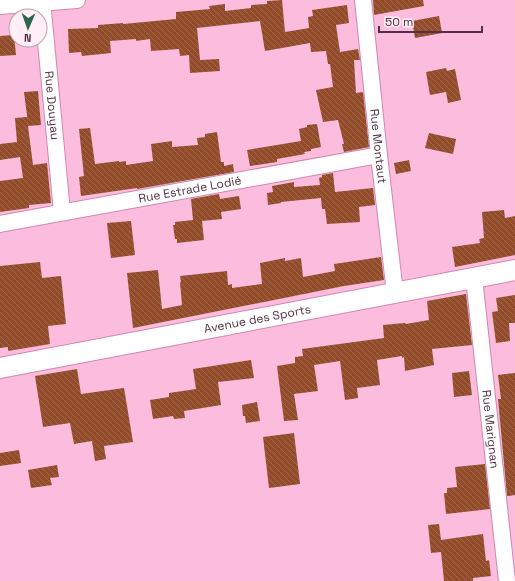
<svg xmlns="http://www.w3.org/2000/svg" width="515" height="581" font-family="'Space Grotesk',sans-serif">
  <defs>
    <pattern id="building-back-hatch" width="6" height="6" patternUnits="userSpaceOnUse"><rect width="6" height="6" fill="#924c29"/><path d="M-1 5l2 2M0 0l6 6M5-1l2 2" fill="none" stroke="#a06950"/></pattern>
  </defs>
  <rect width="100%" height="100%" fill="#fcbcde"/>
  <!-- building -->
  <path fill="url(#building-back-hatch)" d="M282 0 285 32 309 28 308 17 313 16 312 10 347 5 349 23 336 25 340 52 358 49 360 60H354L356 93 363 92 369 147 344 152 342 144H344L338 120 323 122 316 90 333 87 330 64H328L326 51 311 52 310 43 265 51 260 21 197 28 200 60 219 59 220 71 190 73 189 55 180 56 179 49 151 51 150 39 136 41V39L110 41 111 53 82 56 81 52 69 53 68 29 98 28V25L123 23V24L176 19V12L210 9 209 6 225 4V11L251 8V5L267 4V1Z
    M373 0H423L424 6 374 15Z
    M439 16 442 33 415 38 412 21Z
    M14 35 16 55 0 56V36Z
    M446 68 447 71 455 69 461 100 448 103 446 92 430 95 426 72Z
    M38 91 41 125 28 126 33 165 47 163 51 203 29 205V208L0 212V181L23 178 20 157 0 160V144L17 142 15 118 27 117 28 123 24 92Z
    M317 124 321 147 311 149V151L304 152 305 154 277 159V162L250 166 247 150 301 141 299 129 307 127V125Z
    M90 128 95 164 119 161V162L126 161V165L153 161 151 144 172 141V147L198 145 197 138 205 137V134L217 132 221 162H224V166L233 164 234 172 137 189V188L81 196 79 177 84 176 79 129Z
    M429 133 456 139 453 154 425 148Z
    M409 160 411 171 396 174 394 163Z
    M333 173 335 192 373 188 375 205 359 207 360 222 327 224 325 209H322L321 198 281 202V203L268 205 267 193 273 192 272 186 294 182V187L320 185 319 178 322 177V175Z
    M219 194 220 199 239 196 241 209 221 212 222 219 202 221 204 240 177 243V239H175L173 225H175V222L193 220 191 199Z
    M504 210 505 218 515 216V255L455 267 452 247 480 243 479 239 484 238 482 212Z
    M131 221 135 255 111 258 107 223Z
    M381 257 384 280 344 286 133 328 127 273 158 270 162 309 182 305 180 282H181L180 276 227 271 228 285 232 284V288L262 284 260 263 285 258V261L301 258 303 277 335 271 334 264Z
    M40 262 42 278 61 276 66 324 48 326 50 344 8 351V347L0 348V266Z
    M466 294 472 345 432 349 434 365 405 371 404 357 402 358V356L377 360 380 385 357 388 358 398 345 400 340 361 314 365 318 391 294 394 298 420 284 421 277 366 295 363V357L303 356 302 349 384 338 383 325 405 323 406 324 429 320 427 301Z
    M515 295V323H509L510 341 496 343 492 312 498 311 496 298Z
    M251 360 254 378 218 382 221 405 184 411 185 418 174 419 173 416 153 419 150 400 169 397V393L196 389 193 369Z
    M77 369 81 394 124 388 133 442 104 446 106 459 95 461 92 441 74 444 70 423 43 427 35 376Z
    M469 371 472 395 454 397 452 373Z
    M515 373V495L507 496 498 399H501L498 375Z
    M257 402 260 421 246 423 245 416H243L242 405Z
    M294 433 300 484 269 488 263 437Z
    M19 450 21 463 0 466V453Z
    M485 464 490 509 446 514 444 493H447V488L457 487 455 467Z
    M57 465 59 477 50 478 52 485 31 488 28 470Z
    M439 524 441 540 483 534 486 561 489 560 491 576 473 578V581H444L441 552 431 553 428 525Z"/>
  <g fill="none" stroke-linecap="round" stroke-linejoin="round">
    <defs>
      <g id="minor">
        <path id="s1" d="M42 0 62 212"/>
        <path id="s2" d="M363 0 379 155 395 293"/>
        <path d="M0 6 77 0"/>
        <path id="s3" d="M0 224 379 155"/>
        <path id="s4" d="M474 278 507 581"/>
      </g>
      <g id="major">
        <path id="s5" d="M0 368 515 270"/>
      </g>
    </defs>
    <!-- minor casing -->
    <use href="#minor" stroke="#d186af" stroke-width="18"/>
    <!-- major casing -->
    <use href="#major" stroke="#d186af" stroke-width="22"/>
    <!-- minor -->
    <use href="#minor" stroke="#fff" stroke-width="16"/>
    <!-- major -->
    <use href="#major" stroke="#fff" stroke-width="20"/>
  </g>
  <g text-anchor="middle" stroke-width="4" stroke-linejoin="round" paint-order="stroke">
    <!-- street labels -->
    <g font-size="12" fill="#513143" stroke="#ffeef6">
      <text dy="4" stroke="none"><textPath href="#s1" startOffset="106">Rue Douyau</textPath></text>
      <text dy="4" stroke="none"><textPath href="#s2" startOffset="147">Rue Montaut</textPath></text>
      <text dy="4" stroke="none"><textPath href="#s3" startOffset="193">Rue Estrade Lodié</textPath></text>
      <text dy="4" stroke="none"><textPath href="#s5" startOffset="262">Avenue des Sports</textPath></text>
      <text dy="4" stroke="none"><textPath href="#s4" startOffset="152">Rue Marignan</textPath></text>
    </g>
  </g>
  <!-- north arrow -->
  <g transform="translate(28 28) rotate(182)"><circle r="19" fill="#ffeef6" stroke="#b9a2ae"/>
  <path d="M0-3L7 15L0 10L-7 15Z" fill="#2c6650"/>
  <text y="-6" font-size="11" font-weight="bold" text-anchor="middle" fill="#513143">N</text>
  </g>
  <!-- scale -->
  <path d="M379 26v6h103v-6" fill="none" stroke="#513143" stroke-width="2"/>
  <text x="385" y="26" font-size="12" fill="#513143" stroke="#ffeef6" stroke-width="3" paint-order="stroke">50 m</text>
</svg>
